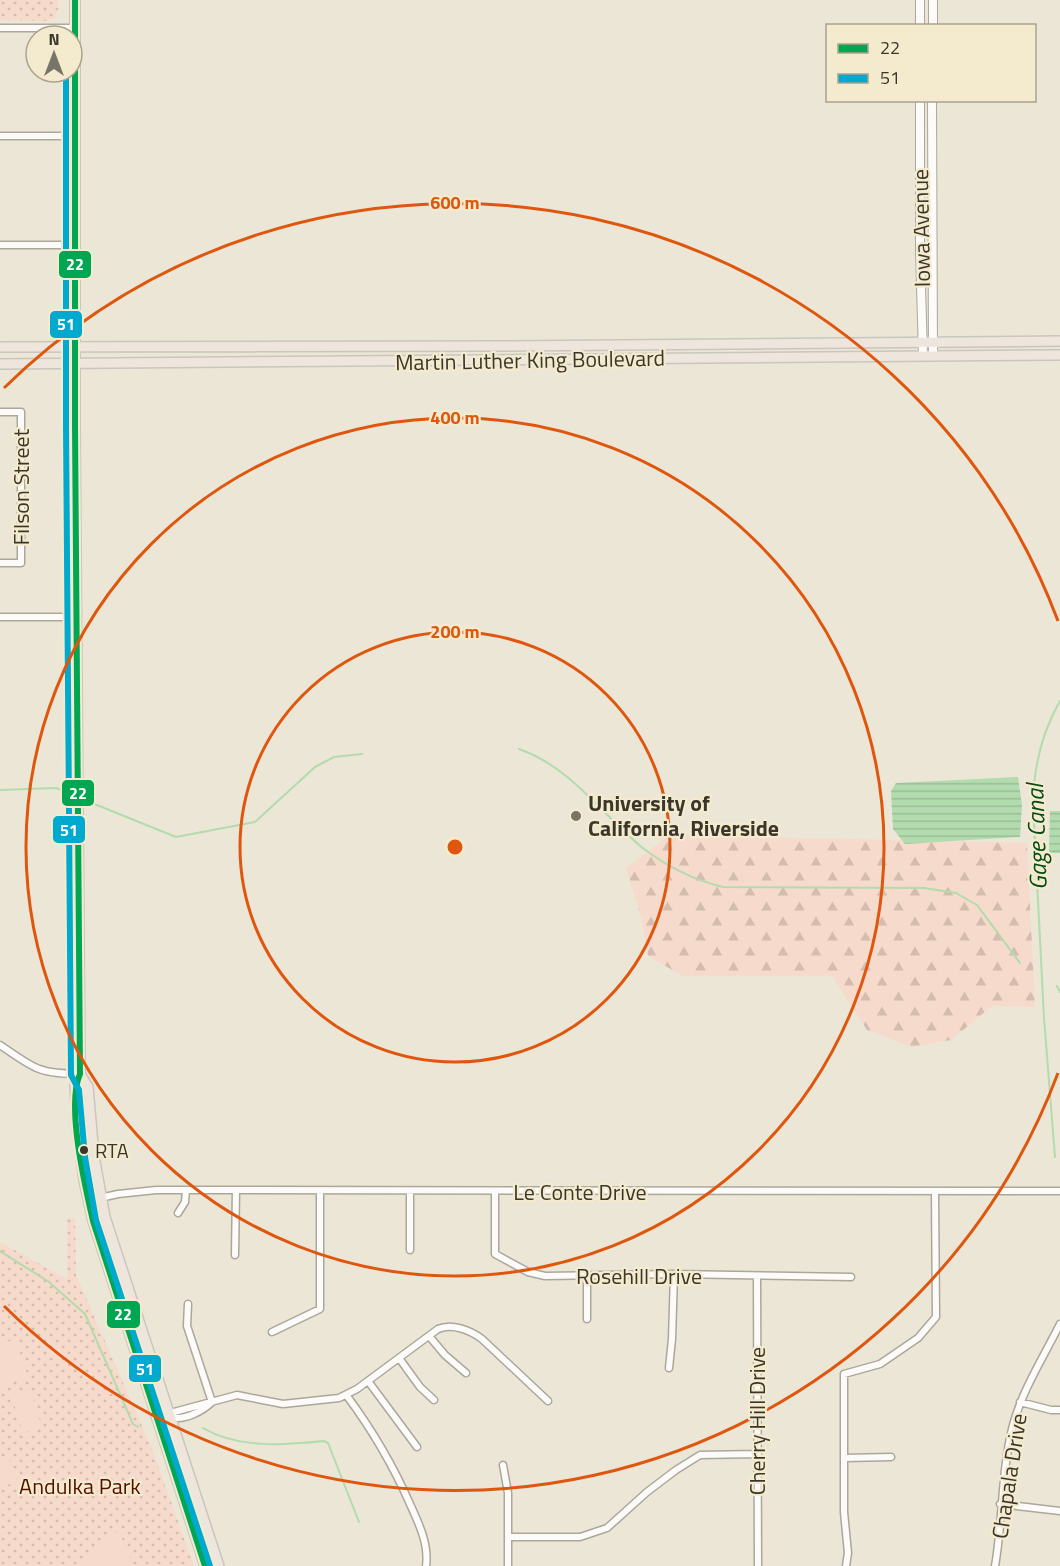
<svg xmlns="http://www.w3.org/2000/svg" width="1060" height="1566" font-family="'Titillium Web',sans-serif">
  <defs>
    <pattern id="forest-firs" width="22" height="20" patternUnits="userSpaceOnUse" patternTransform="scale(1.5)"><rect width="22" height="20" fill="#f6dacc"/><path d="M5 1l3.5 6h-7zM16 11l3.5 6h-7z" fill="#d4bcaf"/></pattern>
    <pattern id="park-dots" width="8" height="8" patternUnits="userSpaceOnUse" patternTransform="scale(1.5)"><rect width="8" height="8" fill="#f6dacc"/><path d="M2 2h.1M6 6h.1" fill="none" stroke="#d4bcaf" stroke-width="1.8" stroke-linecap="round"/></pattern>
    <pattern id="water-rules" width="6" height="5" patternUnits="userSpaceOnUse" patternTransform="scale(1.5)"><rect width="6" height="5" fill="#b2dbae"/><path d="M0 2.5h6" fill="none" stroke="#9abd96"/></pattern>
  </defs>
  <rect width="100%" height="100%" fill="#ece6d6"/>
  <!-- forest -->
  <path fill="url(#forest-firs)" d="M670 835 1027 843 1035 1007 992 1006 951 1040 912 1047 867 1030 832 976H683L648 956 642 920 626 868Z"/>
  <!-- park -->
  <path fill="url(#park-dots)" d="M0 0H58V9L55 18 47 21 0 20Z
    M67 1218H75L76 1275 152 1449 194 1566H0V1242L67 1279Z"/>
  <!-- pitch -->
  <path fill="#f6dacc" d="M13 1340 17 1343 27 1373 25 1378 12 1382 8 1380 6 1384 0 1386V1344Z
    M30 1389 42 1427 23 1433 11 1395Z
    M8 1456 17 1482 1 1487 0 1459Z
    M119 1531 134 1566H78C88 1549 101 1540 119 1531Z"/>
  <!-- water -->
  <path fill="url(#water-rules)" d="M1018 777 1022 805 1020 837 905 844 893 829 891 791 896 783Z
    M1050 811H1060V853H1049Z"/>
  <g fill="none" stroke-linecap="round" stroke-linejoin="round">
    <!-- stream -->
    <path stroke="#b2dbae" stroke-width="2" d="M519 749C571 767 602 815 644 849 668 867 694 880 723 887L924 888 956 893 977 905 1020 963
      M0 790 56 788 74 795
      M82 799 176 837 255 822 315 767 334 757 362 754
      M1057 986 1060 992
      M1055 1157 1044 1018 1033 802C1034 767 1042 732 1060 701
      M0 1251 49 1282 85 1314 133 1424 138 1427
      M203 1428C238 1449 285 1445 324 1441L328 1443 359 1522"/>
    <defs>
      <path id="minor" d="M0 28H75
        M0 136H74
        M0 245H75
        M0 412H21V563H0
        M0 617H77
        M0 1045C34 1068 38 1074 80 1074
        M410 1191V1250
        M495 1191V1254L528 1272 545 1276 674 1274 851 1277
        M100 1198 118 1194 156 1190 1060 1191
        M178 1213 185 1202 186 1190
        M235 1255 236 1190
        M757 1276 758 1566
        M188 1304 187 1326 212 1402
        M587 1319V1276
        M272 1332 320 1309V1191
        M429 1336 445 1355 466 1373
        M399 1358 420 1387 434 1400
        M669 1368 672 1339 674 1274
        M368 1381 417 1447
        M347 1396C373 1431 392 1463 410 1504 419 1524 429 1544 426 1566
        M1020 1402 1051 1410H1060
        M171 1417 174 1412 237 1395 283 1404 339 1398 357 1389 438 1329C452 1323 470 1330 482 1339L548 1401
        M171 1417C184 1421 203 1411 212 1402
        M844 1458 891 1457
        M503 1465 508 1493V1566
        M1000 1504 1060 1511
        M509 1537H580L607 1528 647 1492 676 1470 700 1455 758 1454
        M846 1566 848 1553 844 1512V1374L880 1364 918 1338 936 1317 935 1192
        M995 1566C1003 1521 1001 1474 1012 1429 1021 1392 1043 1358 1060 1324"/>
      <path id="tertiary" d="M920 0V26
        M933 26V0
        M920 100V250L923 355
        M932 100 933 355"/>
      <path id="primary" d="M75 0V426L80 1074 75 1085 77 1127 84 1180 93 1221 205 1566
        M0 347 502 346 1060 341
        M0 364 1060 355
        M80 1074 88 1087 94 1156 105 1217 219 1566"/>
    </defs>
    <!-- minor casing -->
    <use href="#minor" stroke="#aca79b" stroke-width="9"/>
    <!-- tertiary casing -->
    <use href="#tertiary" stroke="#aca79b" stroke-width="10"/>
    <!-- primary casing -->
    <use href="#primary" stroke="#c9c6be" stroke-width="12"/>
    <!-- minor -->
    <use href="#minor" stroke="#fcfbf9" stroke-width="6"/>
    <!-- tertiary -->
    <use href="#tertiary" stroke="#fcfbf9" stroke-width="8"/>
    <!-- primary -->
    <use href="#primary" stroke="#eee6dc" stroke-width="9"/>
    <defs>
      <path id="bus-1" d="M75 0V426L80 1074C66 1105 85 1186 93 1221L205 1566"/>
      <path id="bus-2" d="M66 72V426L71 1075 79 1090 85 1157 96 1220 210 1566"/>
    </defs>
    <!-- bus-1 casing -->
    <use href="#bus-1" stroke="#f4ebce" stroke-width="10"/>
    <!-- bus-2 casing -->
    <use href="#bus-2" stroke="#f4ebce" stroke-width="10"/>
    <!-- bus-1 -->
    <use href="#bus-1" stroke="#00a651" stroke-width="6"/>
    <!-- bus-2 -->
    <use href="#bus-2" stroke="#00a9ce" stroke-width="6"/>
  </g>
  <!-- distance rings -->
  <g fill="none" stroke="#df570e" stroke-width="3">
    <circle cx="455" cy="847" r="215"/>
    <circle cx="455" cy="847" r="429"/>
    <path d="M1058 1073A644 644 0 0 1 4 1306M4 388A644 644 0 0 1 1058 621"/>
  </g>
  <!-- markers -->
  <circle fill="#787467" stroke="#f4ebce" stroke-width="2" cx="576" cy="816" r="6"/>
  <circle fill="#3a362b" stroke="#f4ebce" stroke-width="2" cx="84" cy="1150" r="5"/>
  <g text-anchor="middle" stroke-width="4.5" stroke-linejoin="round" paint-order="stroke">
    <!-- bus labels -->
    <g font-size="20" fill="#3a362b" stroke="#f4ebce" text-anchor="start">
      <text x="95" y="1158">RTA</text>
    </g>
    <!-- street labels -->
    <g font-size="22" fill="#3a362b" stroke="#f4ebce">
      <text transform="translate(921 228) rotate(-91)" y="8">Iowa Avenue</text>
      <text transform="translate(530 360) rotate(-1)" y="8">Martin Luther King Boulevard</text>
      <text transform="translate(21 487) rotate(-90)" y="8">Filson Street</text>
      <text x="580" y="1200">Le Conte Drive</text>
      <text x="639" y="1284">Rosehill Drive</text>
      <text transform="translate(757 1421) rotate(-90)" y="8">Cherry Hill Drive</text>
      <text transform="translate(1009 1476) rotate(-81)" y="8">Chapala Drive</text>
    </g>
    <!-- poi labels -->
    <g font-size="22" font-weight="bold" fill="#3a362b" stroke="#f4ebce" text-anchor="start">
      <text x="588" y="811">University of<tspan x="588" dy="25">California, Riverside</tspan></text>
    </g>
    <!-- park labels -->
    <g font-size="22" fill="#551000" stroke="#f4ebce">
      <text x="80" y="1494">Andulka Park</text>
    </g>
    <!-- water labels -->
    <g font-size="24" font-style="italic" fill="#064a16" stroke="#f4ebce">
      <text transform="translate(1037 837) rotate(-92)" y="8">Gage Canal</text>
    </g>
  </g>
  <circle cx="455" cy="847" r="9" fill="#df570e" stroke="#f4ebce" stroke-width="3"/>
  <g font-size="18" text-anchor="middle" font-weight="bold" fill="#df570e" stroke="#f4ebce" stroke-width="4.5" stroke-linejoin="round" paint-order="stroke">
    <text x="455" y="209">600 m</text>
    <text x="455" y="424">400 m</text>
    <text x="455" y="638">200 m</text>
  </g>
  <g stroke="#f4ebce" stroke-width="2">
    <rect x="58" y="250" width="34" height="29" rx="6" fill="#00a651"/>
    <rect x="49" y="310" width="34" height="29" rx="6" fill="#00a9ce"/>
    <rect x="61" y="779" width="34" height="28" rx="6" fill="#00a651"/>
    <rect x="52" y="815" width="34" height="29" rx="6" fill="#00a9ce"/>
    <rect x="106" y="1300" width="35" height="29" rx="6" fill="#00a651"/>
    <rect x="128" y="1354" width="34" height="29" rx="6" fill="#00a9ce"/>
  </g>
  <g font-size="16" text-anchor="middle" font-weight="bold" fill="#fff">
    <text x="75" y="270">22</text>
    <text x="66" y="330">51</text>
    <text x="78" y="799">22</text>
    <text x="69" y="836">51</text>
    <text x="123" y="1320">22</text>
    <text x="145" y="1375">51</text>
  </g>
  <!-- legend -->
  <rect x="826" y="24" width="210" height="78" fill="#f4ebce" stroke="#aaa38d" stroke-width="1.5"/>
  <rect x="838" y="44" width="30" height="9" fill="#00a651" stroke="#aaa38d" stroke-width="1.5"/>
  <text x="880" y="54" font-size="18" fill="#3a362b">22</text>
  <rect x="838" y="74" width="30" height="9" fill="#00a9ce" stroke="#aaa38d" stroke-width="1.5"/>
  <text x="880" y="84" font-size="18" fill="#3a362b">51</text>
  <!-- north arrow -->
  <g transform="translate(54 54)"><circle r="28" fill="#f4ebce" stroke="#aaa38d" stroke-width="1.5"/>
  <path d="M0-4.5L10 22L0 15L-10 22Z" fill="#787467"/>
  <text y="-9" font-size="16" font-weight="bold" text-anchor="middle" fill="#3a362b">N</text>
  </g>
</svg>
